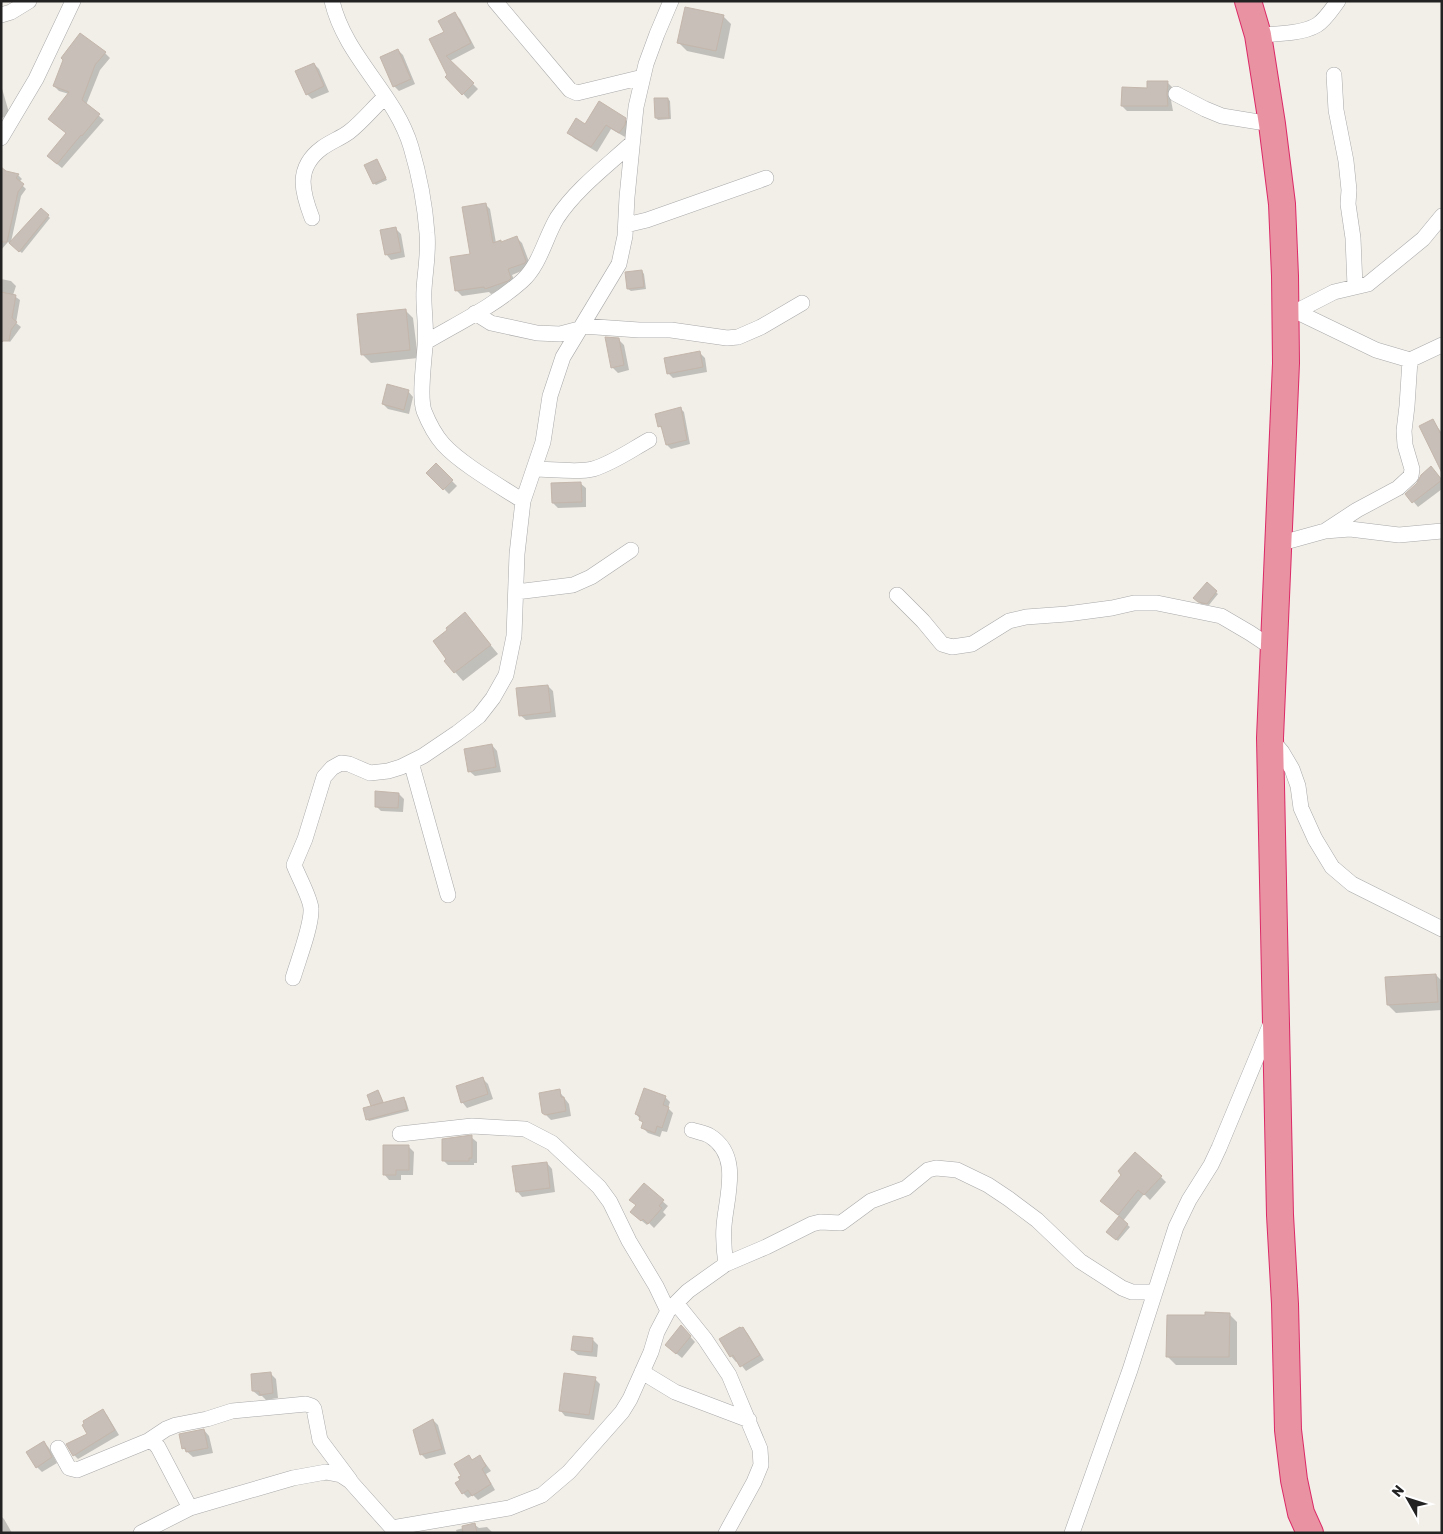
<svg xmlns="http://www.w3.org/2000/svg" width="1443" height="1534" font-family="Rubik,sans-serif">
  <rect width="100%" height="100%" fill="#f2efe9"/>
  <!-- shadow -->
  <path fill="#0003" d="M455 14 460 19 475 48 450 61 478 89 468 99 447 77 449 75 431 40 445 32Z
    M723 16 731 24 724 59 687 51 679 43Z
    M398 50 403 55 415 84 399 91 394 86Z
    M105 53 110 58 100 70 86 105 104 120 62 168 53 161 68 133 69 94 59 91 54 86Z
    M314 64 319 69 329 92 312 99 307 94Z
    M1167 82 1172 87 1171 100 1173 111H1127L1122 106 1149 89Z
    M1 85 10 116 1 118Z
    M668 99 670 101 671 119 658 120 656 118Z
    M625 119 630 124V130L625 137 611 129 597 152 574 138 569 132 585 125Z
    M377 161 387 180 376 185 374 183Z
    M1 171 18 175 22 179 19 182 26 189 21 196 11 242 42 210 50 218 22 253 8 242 1 250Z
    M485 204 490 209 496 243H502L517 238 522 243 531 267 512 275 516 284 513 286 491 294 489 292 462 296 456 290 471 255Z
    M396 229 401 234 405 257 391 260 386 254Z
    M642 271 644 274 646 289 631 291 628 289Z
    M1 279 11 281 16 286 13 295 20 300 16 323 21 327 10 342 1 335Z
    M405 310 413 318 418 358 371 363 363 355Z
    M618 339 624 345 629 370 618 373 612 367Z
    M700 353 705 358 707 372 673 378 668 373Z
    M408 391 413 397 409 414 388 409 383 404Z
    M680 408 684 412 690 444 671 449 667 445 664 430 659 426Z
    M1433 421 1442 433V464Z
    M436 465 457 486 449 494 428 473Z
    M1436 473 1442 481V489L1418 507 1407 494Z
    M580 483 586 488V507L558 508 553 503Z
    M1207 584 1218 594 1209 605 1201 604 1195 598Z
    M465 614 498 654 463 681 455 672Z
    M548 686 553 691 556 717 526 720 520 715Z
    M492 745 497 751 501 772 475 776 469 771Z
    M399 794 404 799 403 812 381 811 376 806Z
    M1436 975 1442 981V1010L1396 1013 1388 1005Z
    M483 1079 488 1084 493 1099 467 1108 462 1102Z
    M378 1091 384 1104 403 1098 406 1101 409 1111 369 1121 367 1119 374 1106 372 1105Z
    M559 1091 569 1104 571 1116 551 1120 543 1112Z
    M665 1097 670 1102 668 1108 673 1113 667 1132 662 1131 660 1137 648 1133 643 1128 644 1124 636 1114Z
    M471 1137 477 1142V1163H474V1165H448L443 1160Z
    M409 1147 414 1152 413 1175H401V1180H389L384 1174Z
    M547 1163 552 1169 555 1192 522 1197 517 1191Z
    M1161 1177 1166 1182 1150 1200 1144 1194 1123 1221 1130 1227 1118 1241 1108 1232 1120 1217 1107 1206Z
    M644 1185 668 1206 663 1212 666 1215 654 1228 649 1223 647 1225 637 1217V1206Z
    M1229 1314 1237 1322V1365H1176L1167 1356Z
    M743 1328 748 1334 764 1360 746 1371 738 1361 736 1362 731 1356Z
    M686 1332 695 1342 682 1358 672 1350Z
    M593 1340 598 1345 597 1357 578 1355 572 1350Z
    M271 1374 276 1379 278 1398 266 1400 262 1396H259L253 1391Z
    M595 1379 600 1384 594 1420 565 1416 560 1410Z
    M102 1410 107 1415 119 1435 78 1459 74 1455 88 1435Z
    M433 1420 438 1425 446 1454 426 1459 421 1454Z
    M204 1430 209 1436 213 1453 193 1457 183 1448Z
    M44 1442 49 1448 57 1463 42 1472 37 1467Z
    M480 1456 491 1471 486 1474 495 1490 478 1500 473 1495 468 1498 463 1493 462 1481 469 1457 473 1461Z
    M1 1516 4 1519 12 1533H1Z
    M475 1525 479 1528 487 1527 493 1533H457L456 1530Z"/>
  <!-- building -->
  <path fill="#c7bfb8" stroke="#c4b6ab" d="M685 7 724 15 716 51 677 43Z
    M455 12 471 43 446 56 474 83 462 95 445 77 447 75 429 39 444 32 438 21Z
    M80 33 106 52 95 65 82 100 100 114 82 136 81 135 57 164 47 156 66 133 48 119 69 92 53 86 63 60 61 58Z
    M398 49 411 79 393 87 380 57Z
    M314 63 324 86 306 95 295 71Z
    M1147 81H1168L1167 94 1168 106H1121L1122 87 1147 88Z
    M654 98H668L669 118H655Z
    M599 101 626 118 625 125 619 133 606 125 591 147 567 133 576 118 585 124Z
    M377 159 386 178 373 184 364 165Z
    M1 167 6 171 19 174 16 178 24 184 18 192 7 242H1Z
    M486 203 493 243 501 240V242L517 236 526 261 525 263 508 269 511 278 508 281 485 289 484 287 455 291 450 257 470 254 462 207Z
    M41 208 49 215 19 252 9 243Z
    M396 227 401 252 385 255 380 230Z
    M642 270 644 287 627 289 625 272Z
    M1 292 16 295 12 318 17 322 11 330 9 341H3L1 343Z
    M406 309 410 350 361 355 357 314Z
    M605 337 619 338 624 365 611 368Z
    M700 351 703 367 667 374 664 358Z
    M387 384 409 390 404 410 382 404Z
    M681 407 687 440 666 445 661 426 658 427 655 414Z
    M1433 419 1442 436V473L1419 426Z
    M436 463 453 480 443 490 426 473Z
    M1431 466 1442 480 1412 503 1405 494 1417 483 1421 475Z
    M581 482 582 502 552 503 551 483Z
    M1207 582 1217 591 1207 604 1198 602 1193 598Z
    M465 612 491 645 454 673 444 661 446 659 433 641 447 630 446 628Z
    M548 685 551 712 519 716 516 688Z
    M492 744 496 767 468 772 464 749Z
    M375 791 399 793 398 808 375 807Z
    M1436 974 1438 1002 1387 1005 1385 977Z
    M483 1077 488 1094 461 1103 456 1086Z
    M644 1088 666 1096 663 1105 669 1107 662 1128 657 1126 655 1133 641 1128 643 1122 639 1120 640 1116 635 1114Z
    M560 1089 561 1097H564L566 1111 545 1115 542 1113 539 1093Z
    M378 1090 383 1102 371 1106 367 1095Z
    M404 1097 407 1109 366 1120 363 1108Z
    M472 1135V1158H469V1161H442V1139Z
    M383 1145H409V1170H396V1175H383Z
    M1135 1152 1162 1176 1144 1195 1138 1190 1118 1215 1100 1201 1121 1175 1118 1171Z
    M547 1162 550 1188 516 1192 512 1166Z
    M644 1183 664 1200 659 1206 662 1208 648 1224 643 1219 641 1221 630 1212 636 1205 629 1200Z
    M1119 1216 1128 1224 1116 1240 1106 1232Z
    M1205 1312 1230 1313 1229 1357H1166L1167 1315H1205Z
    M681 1325 691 1336 676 1354 665 1345Z
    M740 1327 741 1328 743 1327 760 1355 740 1367 733 1355 730 1357 719 1339Z
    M573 1336 593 1338 592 1352 571 1350Z
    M271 1372 273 1393 260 1395 259 1391H252L251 1374Z
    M564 1373 596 1377 589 1415 559 1411Z
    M103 1409 115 1430 73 1456 66 1444 87 1434 82 1425 84 1424 83 1421Z
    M433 1419 442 1449 420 1455 413 1430Z
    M204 1429 208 1448 186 1452 185 1448 182 1449 179 1434Z
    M44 1441 52 1457 36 1468 26 1452Z
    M469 1455 472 1460 480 1455 486 1466 482 1469 491 1484 472 1496 468 1490 462 1494 455 1483 460 1480 458 1477 461 1476 454 1464Z
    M475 1523 477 1533H463L462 1526Z"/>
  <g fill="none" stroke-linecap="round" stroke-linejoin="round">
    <defs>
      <path id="street" d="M332 1C345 57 395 93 411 147 419 174 425 205 427 233 429 252 425 271 424 290 423 308 427 328 425 346 424 363 419 396 424 411 428 421 436 436 443 444 461 464 500 486 523 501
        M495 1 570 90 577 93 643 77
        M1 15 11 12 29 1
        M1258 35C1275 34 1302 34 1317 25 1325 20 1332 9 1338 1
        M1334 75 1336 110 1346 161 1349 190 1348 204 1353 238 1355 286
        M1176 94 1205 109 1222 116 1272 124
        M1 138 36 79 73 1
        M312 218C302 192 295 168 322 148 330 142 341 138 349 132 362 122 373 108 385 97
        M626 225 647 220 766 178
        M1291 309 1376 350 1410 360 1442 345
        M1297 311 1334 292 1368 284 1423 239 1442 216
        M475 313 491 323 537 333 560 334 579 329
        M582 326 639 330H671L727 338 738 337 761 327 802 303
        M426 342C458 323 494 306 522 281 540 265 545 238 557 218 576 189 607 166 632 143
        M534 469C551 469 578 473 593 469 613 463 631 450 649 440
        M1325 531 1357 510 1398 488 1411 476 1412 469 1405 445 1404 431 1407 406 1410 360
        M1278 544 1325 531 1350 529 1399 535 1442 531
        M516 592 573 585 591 577 631 550
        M897 595 923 621 942 644 952 647 972 644 1009 621 1026 617 1067 614 1112 608 1134 603H1157L1221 616 1250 633 1274 649
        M1271 739 1282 752 1292 769 1298 786 1301 808 1315 839 1332 867 1352 884 1442 929
        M411 762 448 895
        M293 978C298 961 312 925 311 909 311 899 298 876 294 865L305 839 324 777 332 768 341 763 349 764 370 773 388 771 401 767 423 756 457 733 479 716 493 698 506 675 514 636 517 554 523 501 543 442 550 396 563 357 619 264 625 236 627 197 636 107 646 64 657 34 671 1
        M692 1130C698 1132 705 1133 710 1136 742 1156 726 1197 724 1226 723 1239 724 1251 726 1264
        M400 1134 472 1126 525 1129 552 1143 599 1187 610 1202 629 1241 656 1286 668 1311
        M676 1303 705 1339 729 1375 760 1449 761 1465 754 1482 726 1533
        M642 1372 675 1392 749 1420
        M148 1441 166 1429 176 1425 207 1419 232 1411 306 1404 312 1406 314 1409 320 1440 350 1480
        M58 1448 69 1468 77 1470 148 1441 154 1443 158 1447 190 1508
        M392 1528 509 1508 542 1495 569 1472 622 1412 630 1399 651 1352 657 1332 668 1311 688 1291 726 1264 766 1247 812 1224 820 1222 841 1223 871 1201 906 1188 928 1170 936 1168 957 1170 988 1185 1009 1199 1037 1220 1080 1261 1122 1288 1132 1292H1154
        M141 1533 190 1508 293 1478 326 1472 341 1475 350 1481 392 1528 394 1533
        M1072 1533 1130 1370 1176 1227 1189 1200 1211 1165 1219 1148 1271 1023"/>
      <path id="highway" d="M1248 1 1258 35 1272 124 1282 204 1285 276 1286 363 1270 738 1280 1215 1285 1304 1288 1430 1294 1480 1301 1513 1310 1533"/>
    </defs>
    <!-- street casing -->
    <use href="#street" stroke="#a9a9a9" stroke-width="16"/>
    <!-- highway casing -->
    <use href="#highway" stroke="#dc2a67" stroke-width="28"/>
    <!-- street -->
    <use href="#street" stroke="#fff" stroke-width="15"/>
    <!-- highway -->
    <use href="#highway" stroke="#e892a2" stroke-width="26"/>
  </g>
  <!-- border -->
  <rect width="1443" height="1534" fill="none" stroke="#222222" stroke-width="5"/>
  <!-- north arrow -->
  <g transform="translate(1408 1499) rotate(309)" stroke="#ffffff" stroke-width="4" paint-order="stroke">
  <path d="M0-4L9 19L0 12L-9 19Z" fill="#222222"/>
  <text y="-8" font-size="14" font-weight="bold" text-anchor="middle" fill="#222222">N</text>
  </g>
</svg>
